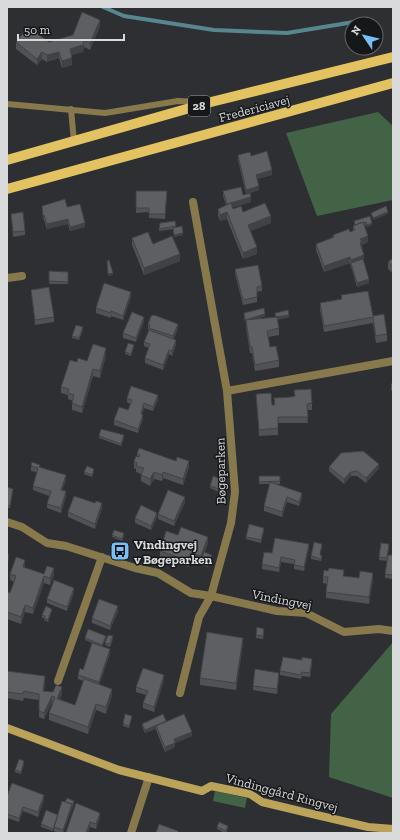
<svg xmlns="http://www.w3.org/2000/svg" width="400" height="840" font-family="'Zilla Slab',serif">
  <rect width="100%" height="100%" fill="#2d2f32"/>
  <!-- green -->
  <path fill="#426346" d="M378 112 393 126V200L317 216 286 133Z
    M393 642V798L329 777 331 714Z
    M215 791 247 798 245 808 213 801Z"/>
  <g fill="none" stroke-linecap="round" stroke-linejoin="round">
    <!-- stream -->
    <path stroke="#57878e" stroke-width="4" d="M103 7 124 16 214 30 287 33 366 20"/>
    <!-- lane -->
    <path stroke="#88794d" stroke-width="6" d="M7 104 105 113 178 101 200 102
      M71 109 74 142"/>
    <!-- street -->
    <path stroke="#88794d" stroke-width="8" d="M7 278 22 276
      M227 391 393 361
      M7 522 22 527 47 543 66 546 135 568 158 573 191 593 211 596 277 611 306 613 344 632 379 629 393 631
      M58 681 102 557
      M180 693 199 617 211 596 223 552 231 523 235 492 227 391 193 202
      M131 833 149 777"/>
    <!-- secondary -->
    <path stroke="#bba359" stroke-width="8" d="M7 728 119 770 202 791 211 786 250 794 262 802 308 813 368 827 393 829"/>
    <!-- primary -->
    <path stroke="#e2c261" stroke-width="10" d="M7 160 211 102 393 57
      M7 189 393 83"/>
  </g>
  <!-- wall -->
  <path fill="#505255" d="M100 26 90 50 84 47 83 52 71 55 72 65 62 68 59 58 47 62 42 59 37 65 16 49V42H49L73 35Z
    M238 155 251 156 272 175 257 179 259 190 246 194 251 202 233 207V209L243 212 271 223 250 231 257 254 243 259 227 219 220 221 218 215V209L226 205 223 196V191L243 195 246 194 238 160Z
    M136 191 167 196 165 219 149 218V212L136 213Z
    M42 206 67 207 85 227 70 231 68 224 47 229 44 220H43Z
    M11 214 25 231V235L13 237Z
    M370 216 372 225 367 227 366 225H365L368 242 362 245 364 262 369 283 357 287 350 263 324 272 316 250V244L333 238V235L350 232 353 231V226L355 225 354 221Z
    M175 221 176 227 183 235 174 237 173 229 159 231V229Z
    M132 238 153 244 180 261 144 275 132 245Z
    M393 258V273L388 269V262Z
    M235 269 262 286V291L257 292V302L243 305 235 274Z
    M49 271 68 272V284H49Z
    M31 290 54 317V322L35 325Z
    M341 295 373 316 387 334V341L376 343 373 323 324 332 320 310V303L341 299Z
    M131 297 123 320 111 316V318L96 313V308Z
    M244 313 265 316 255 319 275 317V313L289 317 277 320 279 328V335L268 337 270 347 279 360V367L255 371 252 353H250L246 327V322H245Z
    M144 322 136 342 123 338V333Z
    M148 324 178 328 174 339 176 345 172 356 169 354 163 370 145 363V358L149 348 144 346V342L149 330 148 329Z
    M83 330 79 340 72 338V336Z
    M134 347 131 356 125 354V352Z
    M106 355 100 378 93 376 82 413 72 410V403L73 401 68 399V395L61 393V387L77 362 87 361Z
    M393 382V393L391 390V384Z
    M256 394 272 405H274V398L312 403V410H307L308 423H278V435L259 436Z
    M127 398 158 400 153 411 144 408 142 414 143 419 138 433 114 425V420L128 410 130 404 127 402Z
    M99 436 124 438 121 446 99 438Z
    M137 454 189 467 183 485 163 478 162 481 154 479 150 486 141 481V474L136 472V469L134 468V461L137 456Z
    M31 466 40 467 66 480 62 490 66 496 61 513 47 508V504L49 496 33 490V486L37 472 31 471Z
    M329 467 379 468 366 483 357 476H351L344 484 329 471Z
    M84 472H94L92 477 84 474Z
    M259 476H280V484H275L302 498 299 506 287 502 282 517 264 511V506L270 484H259Z
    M223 482 219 492 210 488V486Z
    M7 487 13 491 10 508H7Z
    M185 502 174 526 158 519V514Z
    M102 508 95 529 68 517V512Z
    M157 517 151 530 135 523V518Z
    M264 530 261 543 246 539V537Z
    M112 535 124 536 122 541 112 537Z
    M178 535 208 543 205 552 212 557 208 567 201 565V562L191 559 189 567 160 557V551Z
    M322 546 320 555 322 558 321 561 311 559V556Z
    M389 546 387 561 379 560V557Z
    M309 548 304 571 294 569V564L281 562 279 572 262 569V564L272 553Z
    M393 549V579L385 578V574L392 555Z
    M25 567V568L44 574 54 575 50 585 44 583 33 614 25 612 21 624 7 619V591L10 593 14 582 10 580V574Z
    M344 576 373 579 369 604 326 598V592L327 584 323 583V577Z
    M74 593 67 611 47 603V599Z
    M52 611 48 622 44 620V618H42V615Z
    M118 611 110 630 92 623V618Z
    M264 631 263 639 256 638V635Z
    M85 638H106L102 647 110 654 99 684 112 695 106 714 96 710 88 734 49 720V713L53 703 52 702 44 719 39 717V700L24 698 23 701 7 698V671L45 683 44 691 62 694 60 699 75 705 83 681 78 679V675L83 670 101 646 85 640Z
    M113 639 110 647 105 645V643Z
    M243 644 236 690 200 685V678Z
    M302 660 312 664 310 677 302 676 301 679 280 675V671Z
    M279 677 277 694 253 690V686Z
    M164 680 154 712 143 708V703L146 695 136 692V687Z
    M132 718 129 728 123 726V724Z
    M166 721 192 736 175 743V747L165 752 156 730V729L145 733 142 726V724Z
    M24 764 21 774 15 772V770Z
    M7 796 44 800 38 817 23 811 19 822 7 818Z
    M65 802 74 803 72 809V808L63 833H58L54 831V828L53 831 41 827V824L58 815Z
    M100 817 96 829 90 827 88 833H66V832Z
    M217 827 228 828 226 833H225L217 829Z"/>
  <!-- shaded-wall -->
  <path fill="#414245" d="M100 20V26L90 50V43Z
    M84 40V47L83 52 70 55V49Z
    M42 52V59L37 65V59Z
    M59 52V58L47 62V55Z
    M72 58V65L62 68V61Z
    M272 170V175L256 179V175Z
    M259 186V190L246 194V190Z
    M251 197V202L227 208V204Z
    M227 212V219L220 221V215Z
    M388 212V214L373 220V218Z
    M44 215V220H43V216Z
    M271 216V223L248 232V225Z
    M68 219V224L47 229V224Z
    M85 223V227L70 231V227Z
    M372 223V225L367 227V225Z
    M183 233V235L174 237V235Z
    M368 236V242L362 245V249H360V239Z
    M257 247V254L243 259V253Z
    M180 254V261L144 275V268Z
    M364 255V261L351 263V266V260Z
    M350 257V263L324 272V266Z
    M113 273V275L108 276V274Z
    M369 279V283L357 287V283Z
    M131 292V297L123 320V316Z
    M265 314V316L245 322V320Z
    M289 315V317L276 320V318Z
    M144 317V322L136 342V338Z
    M178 324V328L173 341V336Z
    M176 340V345L172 356V351Z
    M106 348V355L100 378V371Z
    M169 350V354L163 370V365Z
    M93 369V376L82 413V407Z
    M158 395V400L153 411V407Z
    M144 403V408L141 418V414Z
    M143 415V419L138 433V429Z
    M189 461V467L183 485V479Z
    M379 464V468L366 483V478Z
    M154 472V479L150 486V479Z
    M163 472V478L162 481V475Z
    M351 472V476L344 484V479Z
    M66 475V480L61 494V490Z
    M223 480V482L219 492V489Z
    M66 491V496L61 513V508Z
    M302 493V498L299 506V502Z
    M185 497V502L174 526V521Z
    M287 497V502L282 517V512Z
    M102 503V508L95 529V524Z
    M157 513V517L151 530V526Z
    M208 537V543L201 563V556Z
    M309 544V548L304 571V567Z
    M191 553V559L189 567V561Z
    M9 555V559L7 567V562Z
    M212 555V557L208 567V565Z
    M281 557V562L279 572V568Z
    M25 560V567L23 573V567Z
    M54 568V575L50 585V578Z
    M373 573V579L369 604V597Z
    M44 576V583L33 614V608Z
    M74 588V593L67 611V607Z
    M25 605V612L21 624V617Z
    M118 606V611L110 630V626Z
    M52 609V611L48 622V620Z
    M243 638V644L236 690V683Z
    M110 649V654L99 686V682Z
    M312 659V664L310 677V673Z
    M279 673V677L277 694V689Z
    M164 675V680L154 712V707Z
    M45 676V683L43 697V691Z
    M62 687V694L57 705V699Z
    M112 689V695L106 714V707Z
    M52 696V702L44 719V713Z
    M96 704V710L88 734V727Z
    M156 726V729L145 733V730Z
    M192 732V736L175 743V747L165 752V747L174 739Z
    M24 761V764L21 774V772Z
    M44 795V800L38 817V812Z
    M72 804V809L63 833V830Z
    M23 807V811L19 822V818Z
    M100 813V817L96 829V824Z
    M90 822V827L88 833H86Z"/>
  <!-- building -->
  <path fill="#5d5f63" stroke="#414245" d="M82 12 100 20 90 43 84 40 83 45 70 49 72 58 62 61 59 52 47 55 42 52 37 59 16 42 28 27 49 42 73 35Z
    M267 151 272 170 256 175 259 186 246 190 238 155 250 152 251 156Z
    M241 187 243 195 250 193 251 197 227 204 223 191Z
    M136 191H167L165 214H149V208H136Z
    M65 199 67 207 80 204 85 223 70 227 68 219 47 224 44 215 43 216 42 206Z
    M231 203 233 209 241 206 243 212 265 203 271 216 248 225 257 247 243 253 227 212 220 215 218 209Z
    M386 206 388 212 373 218 371 213Z
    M23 212 25 231 13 232 11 214Z
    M370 216 372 223 367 225 366 222 364 223 363 222 355 225 354 221Z
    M175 221 176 226 159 229 160 223Z
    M363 222 368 236 360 239 362 242 360 243 364 255 351 260 350 257 324 266 316 244 334 237 333 235 349 229 350 232 355 230 353 226Z
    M182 226 183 233 174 235 173 228Z
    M148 232 153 244 172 236 180 254 144 268 132 238Z
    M393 258V267L388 262Z
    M363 259 369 279 357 283 351 263Z
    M109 260 113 273 108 274 107 261Z
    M258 265 262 286 257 287V297L243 300 235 269Z
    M49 271 68 272V282L49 281Z
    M104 283 131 292 123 316 111 311V313L96 308Z
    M49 287 54 317 35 320 31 290Z
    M368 291 373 316 384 314 387 334 376 336 373 317 324 326 320 303 342 299 341 295Z
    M264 308 265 314 245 320 244 313Z
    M288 310 289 315 276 317 275 313Z
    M132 312 144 317 136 338 123 333Z
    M154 315 178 324 173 336 149 328 150 325 148 324 151 316Z
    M277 317 279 328 267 331 270 347 276 346 279 360 255 365 252 347H250L246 320Z
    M76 325 83 327 79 338 72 336Z
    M149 330 176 340 172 351 169 350 163 365 145 358 150 344 144 342Z
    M128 343 134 345 131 354 125 352Z
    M93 344 106 348 100 371 93 369 82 407 72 403 74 395 68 393 69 389 61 387 70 360 77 362 78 358 87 361Z
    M131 386 158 395 153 407 144 403 141 414 143 415 138 429 114 420 119 407 128 410 132 400 127 398Z
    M311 389 312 403 307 404 308 417H278V428L259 430 256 394 271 393 272 405H275L274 398 291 397 295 396 294 390Z
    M101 429 124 435 121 444 99 436Z
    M139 448 176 461 177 457 189 461 183 479 163 472 162 475 154 472 150 479 141 475 144 468 136 466 137 463 134 461 136 456 139 457 140 455 137 454Z
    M363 451 379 464 366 478 357 471 351 472 344 479 329 467 341 453Z
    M32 462 40 465 39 467 66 475 61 490 66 491 61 508 47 504 51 491 33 486 38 468 31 466Z
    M87 466 94 469 92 475 84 472Z
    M213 476 223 480 219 489 210 486Z
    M259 476H280V481L259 482Z
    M270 482 302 493 299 502 287 497 282 512 264 506Z
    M7 487 13 489 10 506 7 505Z
    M168 490 185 497 174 521 158 514Z
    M74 496 95 503 96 501 102 503 95 524 68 512Z
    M141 505 157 513 151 526 135 518Z
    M249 524 264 528 261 540 246 537Z
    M181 527 208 537 201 556 191 553 189 561 160 551 166 531 178 535Z
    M114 530 124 533 122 539 112 535Z
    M275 538 309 544 304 567 294 565 295 560 281 557 279 568 262 564 264 552 272 553Z
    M314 542 322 544 320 555 322 556 321 559 311 556Z
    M381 543 389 544 387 558 379 557Z
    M393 549V575L385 574 388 555H392Z
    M204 552 212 555 208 565 201 562Z
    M7 554 9 555 7 562Z
    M16 557 25 560 23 567 44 574 47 566 54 568 50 578 44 576 33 608 25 605 21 617 7 612V603L8 600H7V591L10 593 16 576 10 574Z
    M329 568 344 570 343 576 359 578 360 571 373 573 369 597 326 592 328 577H323L324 570 328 571Z
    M54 580 74 588 67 607 47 599Z
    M99 599 118 606 110 626 92 618Z
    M46 606 52 609 48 620 44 618 45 616 42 615Z
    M257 627 264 629 263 636 256 635Z
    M88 629 106 636 102 645 85 638Z
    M207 632 243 638 236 683 200 678Z
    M108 635 113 636 110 644 105 643Z
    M92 643 110 649 99 682 78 675 80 668 83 670Z
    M283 657 302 660V657L312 659 310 673 302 672 301 675 280 671Z
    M143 668 164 675 154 707 143 703 148 691 136 687Z
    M255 669 279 673 277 689 253 686Z
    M7 671 45 676 43 691 53 692 56 685 62 687 57 699 75 705 84 679 112 689 106 707 96 704 88 727 49 713 55 697 52 696 44 713 39 711V694L24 691 23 694 7 692 8 689H7Z
    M125 714 132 716 129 726 123 724Z
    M163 714 166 721 145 730 142 724Z
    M184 714 192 732 174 739 175 743 165 747 156 726Z
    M19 759 24 761 21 772 15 770Z
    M12 783 44 795 38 812 23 807 19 818 7 814V796Z
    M67 798 74 801 72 806V804L65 802Z
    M62 801 72 804 63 830 54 827Z
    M76 803 100 813 96 824 90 822 86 833H68L66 832Z
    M46 810 58 815 53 829 41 824Z
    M219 822 228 826 226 831 217 827Z
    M159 824 178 831V833H156Z"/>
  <!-- icons -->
  <defs>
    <symbol id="bus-square" viewBox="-11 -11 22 22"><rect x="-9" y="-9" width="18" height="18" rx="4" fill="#76c0f7" stroke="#161718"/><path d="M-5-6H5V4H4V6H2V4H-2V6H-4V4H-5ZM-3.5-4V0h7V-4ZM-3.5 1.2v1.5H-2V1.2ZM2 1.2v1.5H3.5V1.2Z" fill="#111"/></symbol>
  </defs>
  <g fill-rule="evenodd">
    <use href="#bus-square" x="109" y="540" width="22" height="22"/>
  </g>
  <g text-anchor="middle" stroke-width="3" stroke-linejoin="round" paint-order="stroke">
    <!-- shield labels -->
    <rect fill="#161718" stroke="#9ea0a1" stroke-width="1" x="188" y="96" width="22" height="20" rx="3"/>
    <g font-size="12" font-weight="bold" fill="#d8dadc">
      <text x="199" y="110">28</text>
    </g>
    <!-- street labels -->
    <g font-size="13" fill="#d8dadc" stroke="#161718">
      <text transform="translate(254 108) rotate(-15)" y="5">Fredericiavej</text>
      <text transform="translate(220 471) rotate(-91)" y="5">Bøgeparken</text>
      <text transform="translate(282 599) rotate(11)" y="5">Vindingvej</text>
      <text transform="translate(282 792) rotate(15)" y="5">Vindinggård Ringvej</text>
    </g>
    <!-- poi labels -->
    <g font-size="13" font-weight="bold" fill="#d8dadc" stroke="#161718" text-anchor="start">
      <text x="134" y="549">Vindingvej<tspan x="134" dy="15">v Bøgeparken</tspan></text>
    </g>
  </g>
  <!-- border -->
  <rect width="400" height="840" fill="none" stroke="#d8dadc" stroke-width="16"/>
  <!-- north arrow -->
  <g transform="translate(364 36) rotate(305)"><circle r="19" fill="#161718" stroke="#646566"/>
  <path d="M0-3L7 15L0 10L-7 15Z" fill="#76c0f7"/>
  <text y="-6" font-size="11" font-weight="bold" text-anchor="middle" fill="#d8dadc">N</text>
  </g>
  <!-- scale -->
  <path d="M18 34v6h106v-6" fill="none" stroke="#d8dadc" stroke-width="2"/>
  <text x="24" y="34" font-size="12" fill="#d8dadc" stroke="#161718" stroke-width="3" paint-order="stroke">50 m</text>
</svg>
